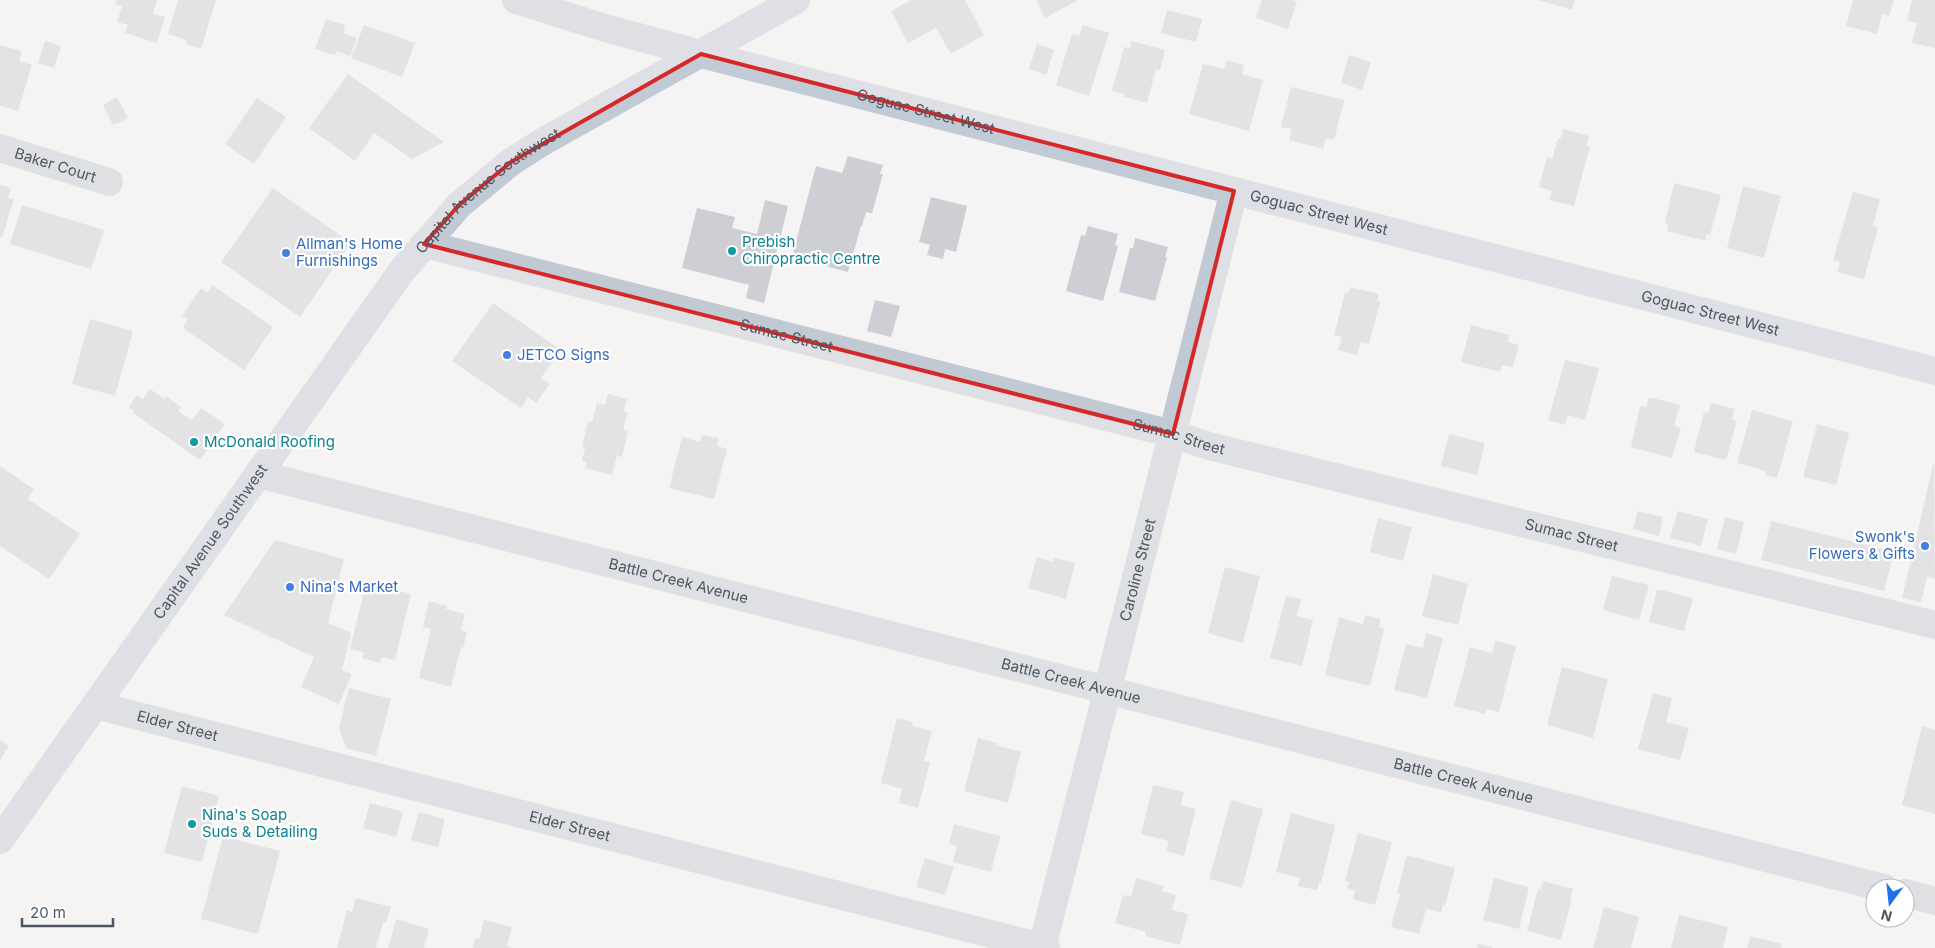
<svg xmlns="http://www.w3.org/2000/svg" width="1935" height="948" font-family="Inter,sans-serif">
  <rect width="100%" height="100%" fill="#f5f3f3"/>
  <!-- building -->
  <path fill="#cdcfd5" d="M116 0H157L153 14 165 17 157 43 125 33 128 25 117 22 122 6 115 4Z
    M178 0H216L201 49 186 44 187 40 168 34Z
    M911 0H965L984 35 951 54 936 28 908 43 891 11Z
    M1036 0H1078L1045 18Z
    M1262 0H1292L1297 2 1288 29 1256 18Z
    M1538 0H1575L1572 10Z
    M1853 0H1894L1889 16 1882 14 1877 34 1846 26Z
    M1912 0H1935V48L1912 43 1917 23 1907 20Z
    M1167 10 1202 19 1196 42 1161 33Z
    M326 19 345 25 343 33 357 38 350 56 336 51 335 55 315 49Z
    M364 25 415 43 402 77 351 58Z
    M1083 25 1109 33 1089 96 1056 85 1072 34 1079 36Z
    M45 41 61 46 54 68 38 63Z
    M1132 41 1165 50 1160 70 1156 69 1147 103 1124 97 1125 94 1112 91 1124 47 1130 48Z
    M1037 44 1054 50 1046 75 1029 69Z
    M0 45 22 51 19 61 32 65 18 111 0 106Z
    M1349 55 1371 62 1362 90 1341 83Z
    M1227 60 1244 65 1242 74 1263 80 1249 131 1189 114 1203 64 1224 69Z
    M348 74 444 142 412 159 374 133 355 161 309 128Z
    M1291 87 1344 100 1334 140 1326 138 1323 149 1289 140 1292 129 1281 127Z
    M117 97 128 118 113 125 103 105Z
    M257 98 286 117 254 164 225 144Z
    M1563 129 1589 136 1586 146H1590L1574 206 1549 200 1552 191 1539 187 1547 157 1552 159 1558 138H1561Z
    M848 156 883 165 880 174H883L872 213 866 212 862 226H861L848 272 792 257 816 166 842 173Z
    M1674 183 1721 195 1710 235 1707 234 1705 241 1667 231 1668 224 1665 223Z
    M0 185 11 188 8 198 14 199 2 238 0 237Z
    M1743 186 1781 196 1764 258 1727 248Z
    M273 188 351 243 300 317 221 262Z
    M1853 192 1880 199 1873 226 1878 228 1864 279 1837 272 1840 262 1833 260Z
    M931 197 967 206 956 252 945 249 943 259 927 255 930 245 919 242Z
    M765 200 788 206 764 303 746 298 749 285 682 268 697 208 735 217 732 228 757 234Z
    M22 205 104 230 91 269 10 244Z
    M1088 226 1118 234 1115 245 1118 246 1103 301 1066 291 1081 235 1085 236Z
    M1135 238 1168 247 1165 257H1167L1155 301 1119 292 1130 248H1133Z
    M212 285 273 327 244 370 183 328 188 319 182 316 201 288 207 293Z
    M1350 287 1379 294 1377 301 1380 302 1369 344 1361 342 1357 355 1338 350 1342 337 1334 335 1345 293H1348Z
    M875 300 900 306 891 337 867 331Z
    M493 303 561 350 541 378 550 384 536 403 528 397 521 408 452 361Z
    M90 319 133 331 115 396 72 384Z
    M1471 325 1510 335 1508 342 1519 345 1513 367 1502 365 1500 372 1461 362Z
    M1565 360 1599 368 1585 420 1568 415 1565 425 1548 420Z
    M150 389 165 399 166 396 181 407 178 411 192 420 201 408 225 424 200 460 133 413 134 411 129 407 137 395 143 399Z
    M608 394 627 399 624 411 628 412 623 430 628 431 622 457 617 455 612 475 585 468 587 462 582 461 585 448 582 447 588 421 592 422 597 403 605 405Z
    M1649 397 1680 405 1674 425 1681 428 1672 458 1631 447 1640 406 1646 407Z
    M1711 403 1735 409 1732 419 1737 421 1726 460 1694 452 1704 412 1708 413Z
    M1752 410 1793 421 1777 478 1765 475 1766 471 1737 463Z
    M1817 424 1849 433 1836 485 1803 477Z
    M1449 434 1485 443 1477 475 1441 466Z
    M702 435 719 438 717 446 727 449 714 499 669 488 682 437 700 442Z
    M1934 461 1935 579 1927 577 1921 602 1902 598Z
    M0 466 34 489 28 499 80 534 49 579 0 546Z
    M1638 511 1663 517 1659 536 1633 529Z
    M1678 511 1708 519 1701 546 1670 538Z
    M1725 517 1744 522 1736 554 1717 549Z
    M1378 518 1412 527 1403 561 1370 552Z
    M1771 521 1894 552 1884 591 1761 560Z
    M275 540 344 559 328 623 351 633 342 670 352 674 339 704 301 687 314 657 224 615Z
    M1037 557 1053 562 1054 558 1075 563 1066 599 1028 588Z
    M1225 567 1260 576 1243 643 1208 633Z
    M1433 574 1468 584 1458 625 1422 616Z
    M1612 576 1649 585 1639 620 1603 610Z
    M366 583 411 594 395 660 382 657 380 663 362 658 364 652 350 649Z
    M1657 589 1693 598 1684 631 1649 622Z
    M1286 596 1301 599 1297 616 1313 620 1302 666 1270 658Z
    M429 601 447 606 446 609 465 614 461 630 467 632 463 648 461 647 451 687 419 678 431 629 423 627Z
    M1365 615 1381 619 1379 627 1384 629 1370 686 1325 675 1339 617 1363 624Z
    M1426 633 1443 638 1427 698 1394 690 1406 644 1423 648Z
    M1495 641 1516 646 1499 712 1486 709 1485 714 1454 706 1470 647 1492 653Z
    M1562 667 1608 679 1593 738 1547 725Z
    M349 688 391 699 376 756 346 748 339 728Z
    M1653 693 1672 698 1666 722 1689 728 1680 760 1638 749Z
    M897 718 913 722 912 726 932 731 924 761 930 762 918 808 899 803 902 789 881 783Z
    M1922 726 1935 730V814L1902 805Z
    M978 738 997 743 996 745 1021 752 1008 803 964 791Z
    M0 740 9 746 0 760Z
    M1153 785 1184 792 1181 805 1196 809 1184 856 1166 851 1169 841 1141 834Z
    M182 786 219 796 202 862 164 853Z
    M1231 800 1263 809 1242 888 1209 879Z
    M370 803 403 812 396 837 363 828Z
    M419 812 445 819 438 847 411 840Z
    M1291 813 1335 825 1321 884 1319 883 1317 890 1298 886 1300 878 1276 872Z
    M954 824 1000 836 991 872 953 862 957 846 949 844Z
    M1358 833 1392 842 1375 905 1353 899 1355 890 1347 888 1349 882 1345 881Z
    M223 836 280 851 258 934 201 919Z
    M1407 855 1455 868 1445 906 1443 905 1441 913 1426 909 1419 934 1391 927 1400 894 1397 893Z
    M925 858 954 867 945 895 916 887Z
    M1136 878 1164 886 1162 891 1176 895 1172 910 1188 914 1180 945 1145 936 1146 932 1115 923 1123 895 1131 897Z
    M1494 878 1529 887 1519 929 1483 920Z
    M1543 881 1573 889 1570 898H1572L1561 940 1527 931 1538 889 1540 890Z
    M356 898 391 907 386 923 383 922 376 948H337L347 910 352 912Z
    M1604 907 1639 917 1631 948H1593Z
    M1679 915 1728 927 1723 948H1671Z
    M396 919 429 929 424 948H388Z
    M484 920 512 927 507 946 512 948H473L475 938 479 939Z
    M1750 936 1782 944 1781 948H1747Z
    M1478 944 1492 947V948H1477Z"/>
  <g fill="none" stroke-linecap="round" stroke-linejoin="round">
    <!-- street -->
    <g stroke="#c1cad2" stroke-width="28">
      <path d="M516 0 605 28 701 54"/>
      <path id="s1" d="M0 148 109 182"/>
      <path id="s2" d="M424 244 1173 434 1209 446 1935 625"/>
      <path id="s3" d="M258 474 1884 888"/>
      <path id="s4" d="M95 705 1046 948"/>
      <path d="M1905 893 1935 901"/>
      <path id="s5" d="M1042 948 1234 191"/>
    </g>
    <!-- secondary -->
    <g stroke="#c1cbd6" stroke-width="28">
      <path id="s6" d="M701 54 1935 371"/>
      <path id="s7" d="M0 840 401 272 459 205 511 162 544 141 796 0"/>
    </g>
  </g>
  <!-- marked area -->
  <path d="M0 0H1935V948H0ZM701 54 1234 191 1173 434 424 244 459 205 511 162Z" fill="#f5f3f3" fill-opacity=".55" fill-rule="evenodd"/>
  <path fill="none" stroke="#d62828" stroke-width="4" stroke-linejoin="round" d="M701 54 1234 191 1173 434 424 244 459 205 511 162Z"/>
  <!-- markers -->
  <g fill="#0f9aa8" stroke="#fff" stroke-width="2">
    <circle cx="732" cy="251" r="5"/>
    <circle cx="194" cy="442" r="5"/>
    <circle cx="192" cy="824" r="5"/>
  </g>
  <g fill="#3f7fe0" stroke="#fff" stroke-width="2">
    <circle cx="286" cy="253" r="5"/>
    <circle cx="507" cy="355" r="5"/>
    <circle cx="1925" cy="546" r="5"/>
    <circle cx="290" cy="587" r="5"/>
  </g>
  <g text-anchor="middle" stroke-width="4.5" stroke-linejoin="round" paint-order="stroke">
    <!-- street labels -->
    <g font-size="15" fill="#4a5661" stroke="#fff">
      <text dy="5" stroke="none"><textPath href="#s6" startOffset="232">Goguac Street West</textPath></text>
      <text dy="5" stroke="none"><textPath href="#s1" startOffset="58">Baker Court</textPath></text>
      <text dy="5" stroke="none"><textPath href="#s7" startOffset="815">Capital Avenue Southwest</textPath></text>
      <text dy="5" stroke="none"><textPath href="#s6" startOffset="638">Goguac Street West</textPath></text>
      <text dy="5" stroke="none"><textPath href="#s6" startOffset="1042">Goguac Street West</textPath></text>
      <text dy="5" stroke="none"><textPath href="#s2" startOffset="374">Sumac Street</textPath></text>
      <text dy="5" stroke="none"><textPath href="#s2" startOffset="779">Sumac Street</textPath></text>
      <text dy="5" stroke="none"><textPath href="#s2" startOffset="1184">Sumac Street</textPath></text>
      <text dy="5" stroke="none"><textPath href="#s7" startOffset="365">Capital Avenue Southwest</textPath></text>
      <text dy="5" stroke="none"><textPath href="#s5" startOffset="390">Caroline Street</textPath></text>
      <text dy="5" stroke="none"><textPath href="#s3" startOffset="434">Battle Creek Avenue</textPath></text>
      <text dy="5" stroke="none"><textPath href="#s3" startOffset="839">Battle Creek Avenue</textPath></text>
      <text dy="5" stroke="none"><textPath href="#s4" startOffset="85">Elder Street</textPath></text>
      <text dy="5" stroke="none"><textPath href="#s3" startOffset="1244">Battle Creek Avenue</textPath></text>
      <text dy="5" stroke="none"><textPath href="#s4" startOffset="490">Elder Street</textPath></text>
    </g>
    <!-- culture labels -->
    <g font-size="15" fill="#0d838f" stroke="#fff" text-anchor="start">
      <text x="742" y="247">Prebish<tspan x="742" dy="17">Chiropractic Centre</tspan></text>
      <text x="204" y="447">McDonald Roofing</text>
      <text x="202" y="820">Nina's Soap<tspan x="202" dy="17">Suds &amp; Detailing</tspan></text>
    </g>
    <!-- shop labels -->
    <g font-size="15" fill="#366cbe" stroke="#fff" text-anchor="start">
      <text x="296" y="249">Allman's Home<tspan x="296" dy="17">Furnishings</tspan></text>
      <text x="517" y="360">JETCO Signs</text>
      <text x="1915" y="542" text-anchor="end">Swonk's<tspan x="1915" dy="17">Flowers &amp; Gifts</tspan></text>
      <text x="300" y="592">Nina's Market</text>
    </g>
  </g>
  <!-- north arrow -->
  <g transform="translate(1890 903) rotate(195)"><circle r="24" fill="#ffffff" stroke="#b7bbc0"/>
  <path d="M0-4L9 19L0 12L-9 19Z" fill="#1a73e8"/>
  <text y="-8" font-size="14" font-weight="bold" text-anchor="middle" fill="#4a5661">N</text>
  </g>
  <!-- scale -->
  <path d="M22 918v8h91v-8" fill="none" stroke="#4a5661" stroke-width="2.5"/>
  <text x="30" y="918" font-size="15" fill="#4a5661" stroke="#ffffff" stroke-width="4" paint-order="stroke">20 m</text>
</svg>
